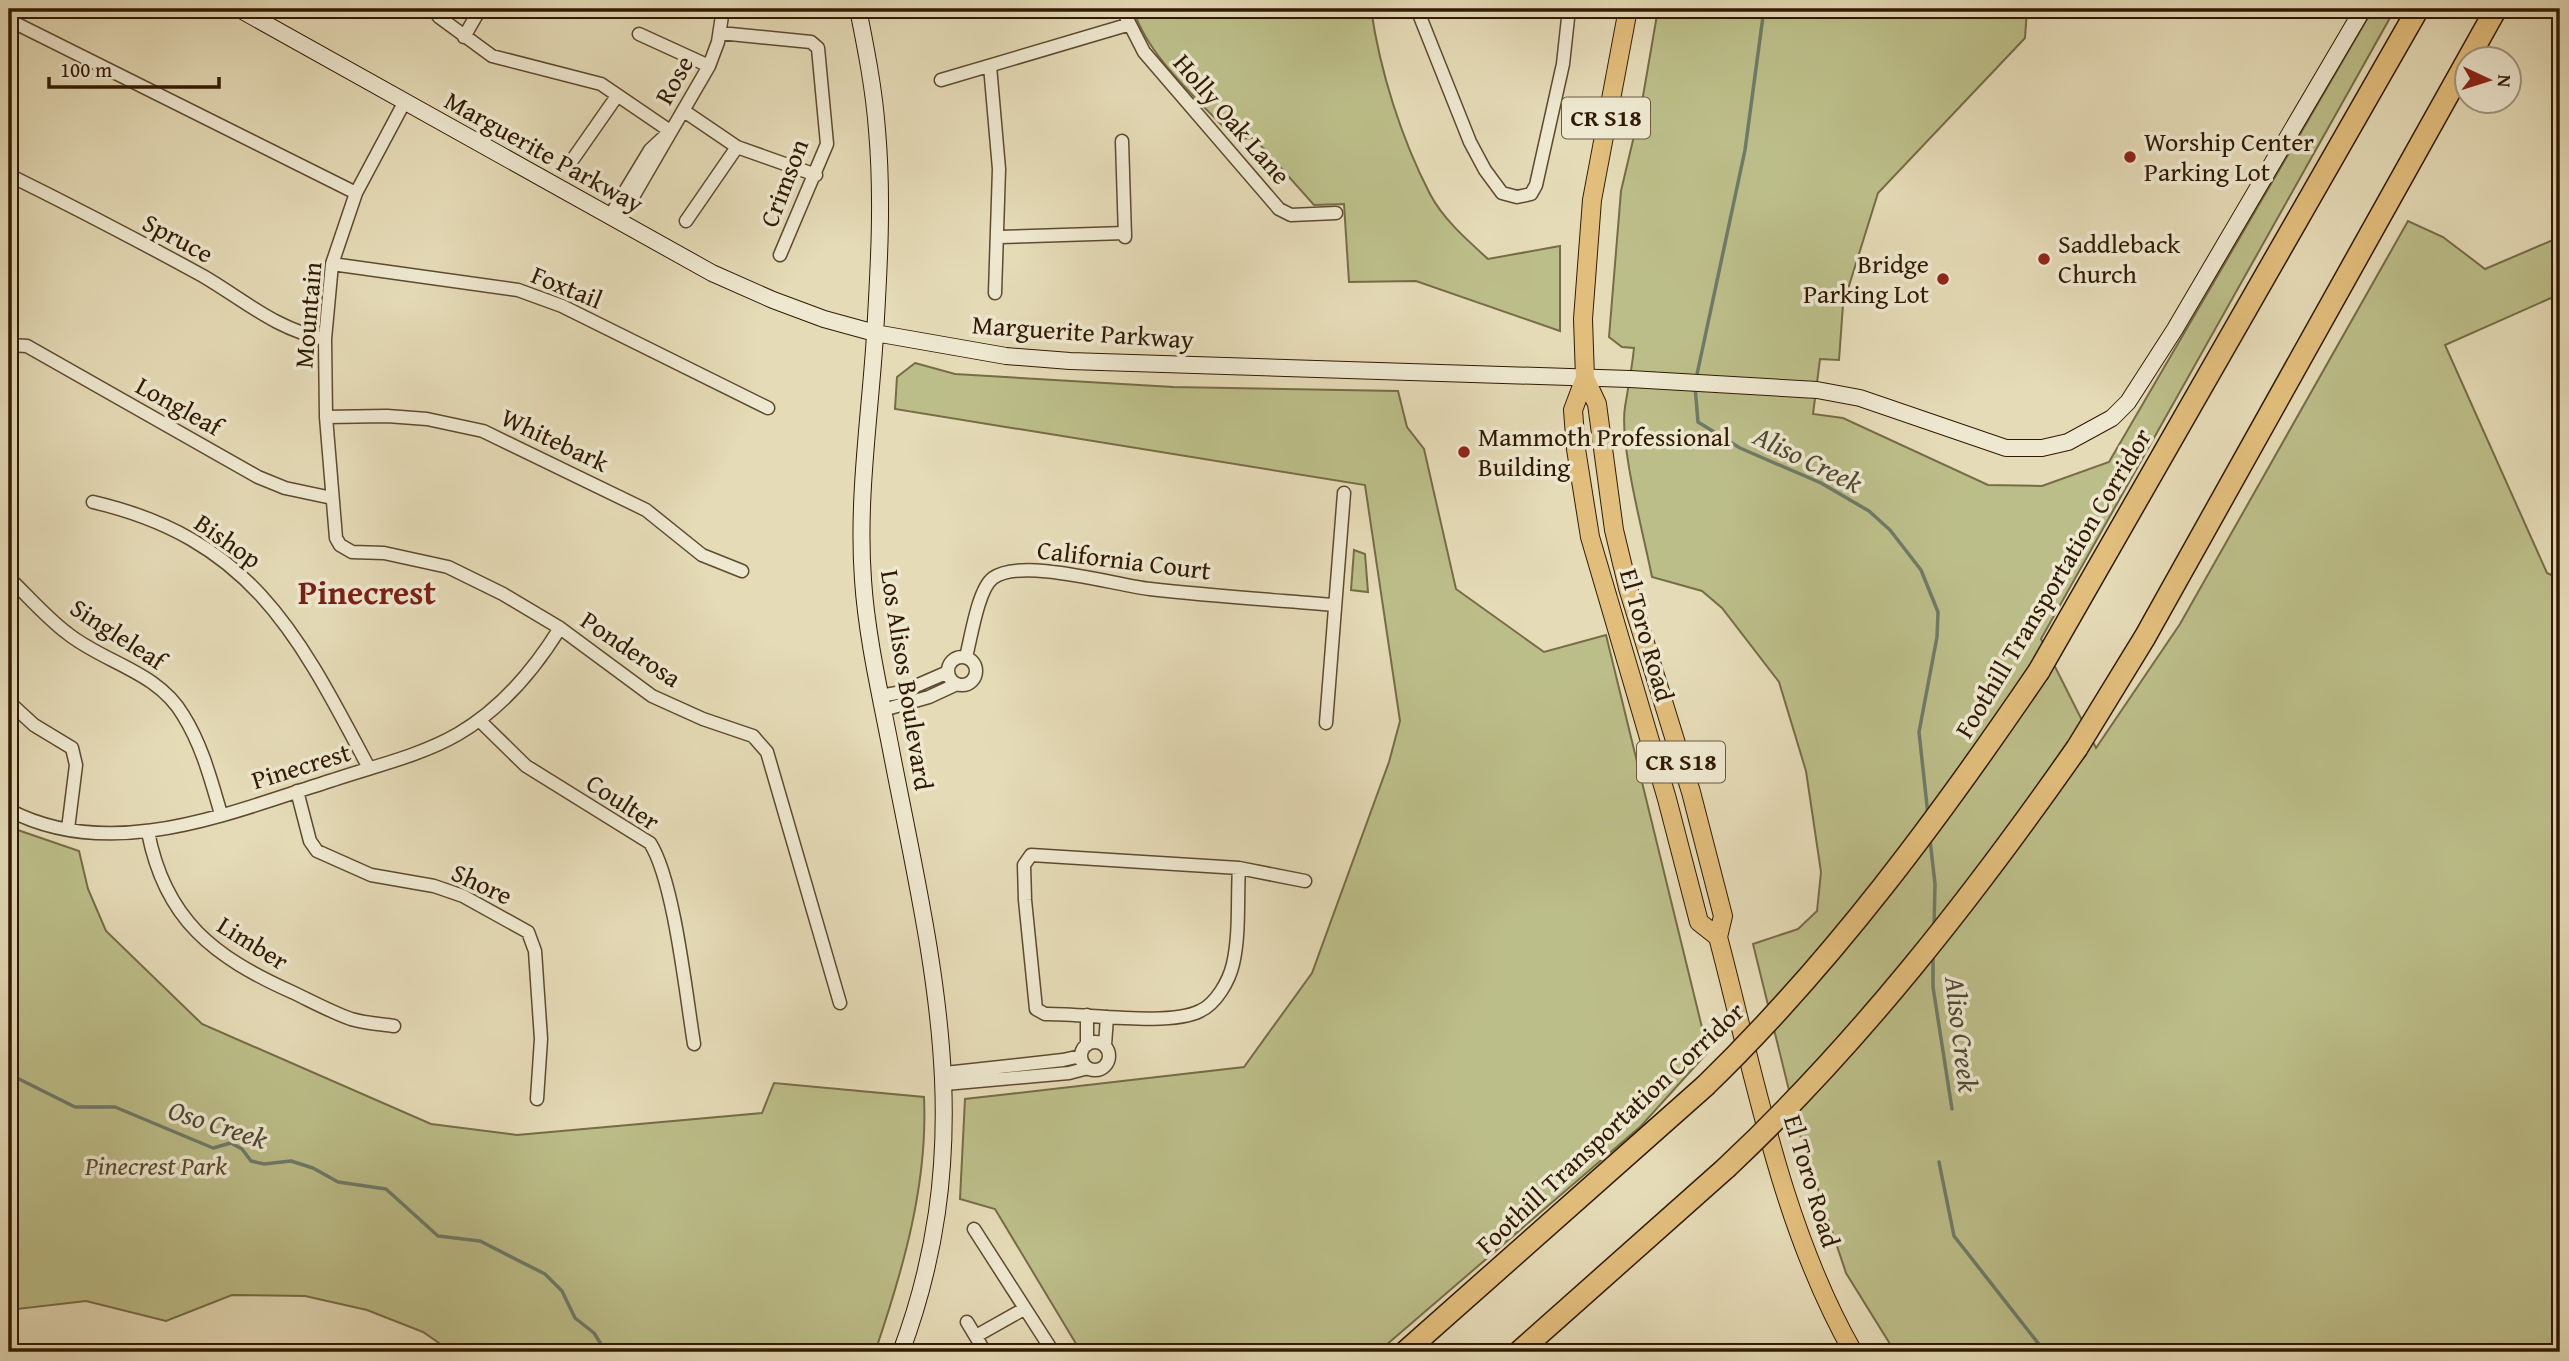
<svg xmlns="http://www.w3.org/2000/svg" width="2569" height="1361" font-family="'Gentium Book Plus',serif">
  <rect width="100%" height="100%" fill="#e5dbb7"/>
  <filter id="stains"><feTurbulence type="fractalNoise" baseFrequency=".00286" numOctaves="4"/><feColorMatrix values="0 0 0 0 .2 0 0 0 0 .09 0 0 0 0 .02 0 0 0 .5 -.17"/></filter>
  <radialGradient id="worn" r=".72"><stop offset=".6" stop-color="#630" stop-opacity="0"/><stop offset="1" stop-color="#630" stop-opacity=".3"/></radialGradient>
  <!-- green -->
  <path fill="#bcbe89" stroke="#766c46" stroke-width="2" d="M1133 9H1371C1380 71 1401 138 1430 194 1443 219 1467 240 1488 259L1560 246V331L1416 281 1349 282 1344 204 1314 205 1254 138 1235 139C1200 101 1149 59 1133 9Z
    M1658 9H2027L2025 38 1878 193 1843 305 1839 360 1820 359 1813 414 1843 418 1988 485 2042 486 2109 462 2373 9H2395L2041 639 2096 748 2180 624 2408 221 2443 237 2485 269 2560 237V294L2445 345 2547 573 2560 579V1352H1895L1846 1273 1800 1135 1753 944 1798 929 1817 911 1821 872 1806 771 1779 682 1722 608 1702 591 1652 577C1644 536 1619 444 1625 407 1628 388 1632 368 1634 348L1622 347 1609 337 1621 191 1642 102Z
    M915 363 955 374 1173 387 1398 391 1407 427 1424 449 1456 589 1544 652 1606 635 1708 1052 1641 1126 1378 1352H1081L995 1209 960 1199 965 1099 1244 1067 1312 973 1389 762 1400 721 1365 485 895 409 897 377Z
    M1354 550 1365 554 1368 592 1351 590Z
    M9 827 79 851 88 889 106 931 202 1024 431 1124 517 1135 762 1113 774 1083 924 1097C928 1184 903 1270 875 1352H452L423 1332 367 1310 305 1296 232 1295 166 1321 86 1301 9 1310Z"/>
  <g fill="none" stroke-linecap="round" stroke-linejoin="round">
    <!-- stream -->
    <path stroke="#6e7b69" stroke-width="3.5" d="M1696 379 1745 150 1764 9
      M1695 386 1698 422 1740 448 1821 483 1869 511 1890 530 1921 570 1938 612 1937 637 1919 732 1928 815
      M1930 840 1935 884 1934 927
      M1933 955V987L1952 1109
      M9 1074 75 1107H115L213 1148 231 1143 242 1149 251 1161 264 1164 291 1161 313 1168 338 1182 386 1189 438 1236 480 1241 545 1274 562 1291 575 1318 594 1333 606 1352
      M1939 1162 1954 1236 2045 1352"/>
    <defs>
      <path id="street" d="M434 9 439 17 492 56 601 84 670 131
        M1122 9 1144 52 1279 209 1291 215 1336 213
        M1417 9 1470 142 1485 170 1502 193 1517 197 1531 194 1536 185 1563 64 1569 9
        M9 20 356 193
        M720 33 811 42 818 48 827 144 780 255
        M639 34 709 66
        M464 37 480 9
        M990 66 999 169 995 293
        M941 80 1127 25
        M404 103 356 193 332 264 325 339 326 417 336 538 340 545 352 552 384 553 448 567 503 594 560 628 652 696 703 719 753 736 767 752 840 1003
        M684 111 737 147 816 175
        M1122 141 1125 237
        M573 159 617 96
        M9 175C74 207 139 241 203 276 244 300 277 330 325 339
        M610 216 650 150 665 136
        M619 221 709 66 718 42 723 9
        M686 221 737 147
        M999 237 1125 233
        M332 264 518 290 562 306 768 408
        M9 345 27 346 258 477 285 488 332 498
        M326 417 387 416 427 419 483 431 646 510 702 555 742 571
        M93 502C252 539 299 636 369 768
        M9 578C28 596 46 617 67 633 104 663 157 671 183 715 202 745 211 780 221 814
        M966 657C971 638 978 589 993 578 1022 557 1115 585 1150 589 1211 596 1274 600 1335 605
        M948 671a14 14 0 1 1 28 0a14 14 0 1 1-28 0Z
        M880 696 902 692 948 672
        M9 702 34 725 72 748 76 765 68 829
        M883 710 929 697 957 684
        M479 720 526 766 650 843C674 880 686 995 694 1044
        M1326 723 1344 493
        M297 791 310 841 317 851 371 875 434 886 463 896 528 932 535 951 541 1039 537 1099
        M9 810C112 864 231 812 333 780 374 766 420 756 458 734 501 709 534 670 560 628
        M148 832C165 920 214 957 292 992 311 1001 331 1012 351 1019 364 1023 380 1024 394 1026
        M1239 868C1237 899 1240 934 1233 964 1229 981 1216 1004 1200 1011 1169 1027 1083 1013 1045 1014L1036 1009 1025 900 1024 865 1031 855 1239 868 1305 881
        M1081 1056a14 14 0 1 1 28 0a14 14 0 1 1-28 0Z
        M1087 1045V1015
        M1105 1045 1107 1017
        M945 1073 1063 1060 1081 1056
        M945 1084 1069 1073 1088 1068
        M974 1229 1053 1352
        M967 1322 985 1352
        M976 1336 1024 1309"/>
      <path id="secondary" d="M239 9 712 273 773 300 824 319 875 333 1006 356 1070 361 1630 379 1817 390 1860 398 2006 448H2042L2068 442 2112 418 2128 402 2175 329 2363 9
        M858 9C866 49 874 89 877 130 883 198 879 267 875 335 870 416 857 498 863 580 867 639 881 697 892 755 933 966 980 1141 901 1352"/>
      <path id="primary" d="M1628 9 1592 200 1583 319 1585 378 1573 410 1576 449 1590 537 1667 799 1699 922 1718 937
        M1585 378 1597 404 1614 530 1628 588 1691 792 1723 916 1718 937C1755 1077 1781 1225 1853 1352"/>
      <path id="highway" d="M2039 671 2418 9
        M2077 748 2145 637 2496 9
        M1405 1352 1705 1086
        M1519 1352 1726 1168"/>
    </defs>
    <!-- street casing -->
    <use href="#street" stroke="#5e4a2f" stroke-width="15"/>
    <!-- secondary casing -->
    <use href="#secondary" stroke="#311a02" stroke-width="18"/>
    <!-- primary casing -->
    <use href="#primary" stroke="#311a02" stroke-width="20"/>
    <!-- highway casing -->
    <use href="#highway" stroke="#311a02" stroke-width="24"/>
    <!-- street -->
    <use href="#street" stroke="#eee8d0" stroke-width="12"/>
    <!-- secondary -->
    <use href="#secondary" stroke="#eee8d0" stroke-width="16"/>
    <!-- primary -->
    <use href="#primary" stroke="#e2be7c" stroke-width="18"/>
    <!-- highway -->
    <use href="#highway" stroke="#e2be7c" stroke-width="21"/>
    <defs>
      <path id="highway-bridge" d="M1705 1086C1833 962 1939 818 2039 671
        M1726 1168C1859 1043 1972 898 2077 748"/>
    </defs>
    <!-- highway-bridge casing -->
    <use href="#highway-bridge" stroke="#311a02" stroke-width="24" stroke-linecap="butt"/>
    <!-- highway-bridge -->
    <use href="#highway-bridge" stroke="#e2be7c" stroke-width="21"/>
  </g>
  <!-- markers -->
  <g fill="#8f2418" stroke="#eee8d0" stroke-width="2.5">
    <circle cx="2130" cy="157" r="7"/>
    <circle cx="2044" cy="259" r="7"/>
    <circle cx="1943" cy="279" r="7"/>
    <circle cx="1464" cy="452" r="7"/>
  </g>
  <g text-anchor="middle" stroke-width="7" stroke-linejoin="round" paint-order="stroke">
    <!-- shield labels -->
    <g fill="#eee8d0" stroke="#6a5840" stroke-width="2">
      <rect x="1562" y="97.5" width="88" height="41" rx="5"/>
      <rect x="1637" y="741.5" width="88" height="41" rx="5"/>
    </g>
    <g font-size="24" font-weight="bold" fill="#311a02">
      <text x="1606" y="126">CR S18</text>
      <text x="1681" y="770">CR S18</text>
    </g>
    <!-- street labels -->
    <g font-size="26" fill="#311a02" stroke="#eee8d0">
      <text transform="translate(674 80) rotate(-61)" y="9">Rose</text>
      <text transform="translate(1232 119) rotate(49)" y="9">Holly Oak Lane</text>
      <text transform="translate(544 152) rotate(29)" y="9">Marguerite Parkway</text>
      <text transform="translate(784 183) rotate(-69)" y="9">Crimson</text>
      <text transform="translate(178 238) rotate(28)" y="9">Spruce</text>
      <text transform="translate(567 287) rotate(22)" y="9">Foxtail</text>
      <text transform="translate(308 315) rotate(-85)" y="9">Mountain</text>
      <text transform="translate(1083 332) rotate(4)" y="9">Marguerite Parkway</text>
      <text transform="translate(179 406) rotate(29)" y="9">Longleaf</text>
      <text transform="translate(555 440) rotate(25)" y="9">Whitebark</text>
      <text transform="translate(228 541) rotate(35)" y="9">Bishop</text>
      <text transform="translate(1124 560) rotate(7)" y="9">California Court</text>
      <text transform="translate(2053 583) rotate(-59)" y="9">Foothill Transportation Corridor</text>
      <text transform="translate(118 634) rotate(33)" y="9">Singleleaf</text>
      <text transform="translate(1647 635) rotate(74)" y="9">El Toro Road</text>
      <text transform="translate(631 649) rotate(34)" y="9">Ponderosa</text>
      <text transform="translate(907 680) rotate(81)" y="9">Los Alisos Boulevard</text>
      <text transform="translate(301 766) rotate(-17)" y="9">Pinecrest</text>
      <text transform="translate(623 802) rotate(33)" y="9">Coulter</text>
      <text transform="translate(482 884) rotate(25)" y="9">Shore</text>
      <text transform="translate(253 943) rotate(32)" y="9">Limber</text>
      <text transform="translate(1610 1128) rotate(-43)" y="9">Foothill Transportation Corridor</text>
      <text transform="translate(1812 1181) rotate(73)" y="9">El Toro Road</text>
    </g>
    <!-- poi labels -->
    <g font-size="26" fill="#311a02" stroke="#eee8d0" text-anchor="start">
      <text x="2144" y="151">Worship Center<tspan x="2144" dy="30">Parking Lot</tspan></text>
      <text x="2058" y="253">Saddleback<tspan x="2058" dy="30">Church</tspan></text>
      <text x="1929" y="273" text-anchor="end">Bridge<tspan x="1929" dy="30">Parking Lot</tspan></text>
      <text x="1478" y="446">Mammoth Professional<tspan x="1478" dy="30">Building</tspan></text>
    </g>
    <!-- park labels -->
    <g font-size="26" font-style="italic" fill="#5b4b2a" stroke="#eee8d0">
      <text x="156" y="1175">Pinecrest Park</text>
    </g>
    <!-- water labels -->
    <g font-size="28" font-style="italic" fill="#4f4a35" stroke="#eee8d0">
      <text transform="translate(1808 459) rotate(26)" y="10">Aliso Creek</text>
      <text transform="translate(1962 1034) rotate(83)" y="10">Aliso Creek</text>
      <text transform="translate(218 1124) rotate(18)" y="10">Oso Creek</text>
    </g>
    <!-- district labels -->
    <g font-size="33" font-weight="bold" fill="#7a1f14" stroke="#eee8d0">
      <text x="367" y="604">Pinecrest</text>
    </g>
  </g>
  <!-- margin -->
  <rect width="2569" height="1361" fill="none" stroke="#e5dbb7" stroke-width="35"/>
  <rect x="10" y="10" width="2548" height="1340" fill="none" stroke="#311a02" stroke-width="3.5"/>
  <rect x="18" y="18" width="2534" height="1326" fill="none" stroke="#311a02" stroke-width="2"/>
  <!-- north arrow -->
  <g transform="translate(2488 80) rotate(94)"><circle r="33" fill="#eee8d0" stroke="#a2967e" stroke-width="2"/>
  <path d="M0-5L12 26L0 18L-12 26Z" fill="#8f2418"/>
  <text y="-10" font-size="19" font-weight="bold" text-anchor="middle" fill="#311a02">N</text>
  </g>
  <!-- scale -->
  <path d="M49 77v10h170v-10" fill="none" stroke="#311a02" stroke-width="3.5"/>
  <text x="60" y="77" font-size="21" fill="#311a02" stroke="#eee8d0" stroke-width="5" paint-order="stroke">100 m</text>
  <rect width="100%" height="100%" filter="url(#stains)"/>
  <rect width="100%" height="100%" fill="url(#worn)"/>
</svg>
